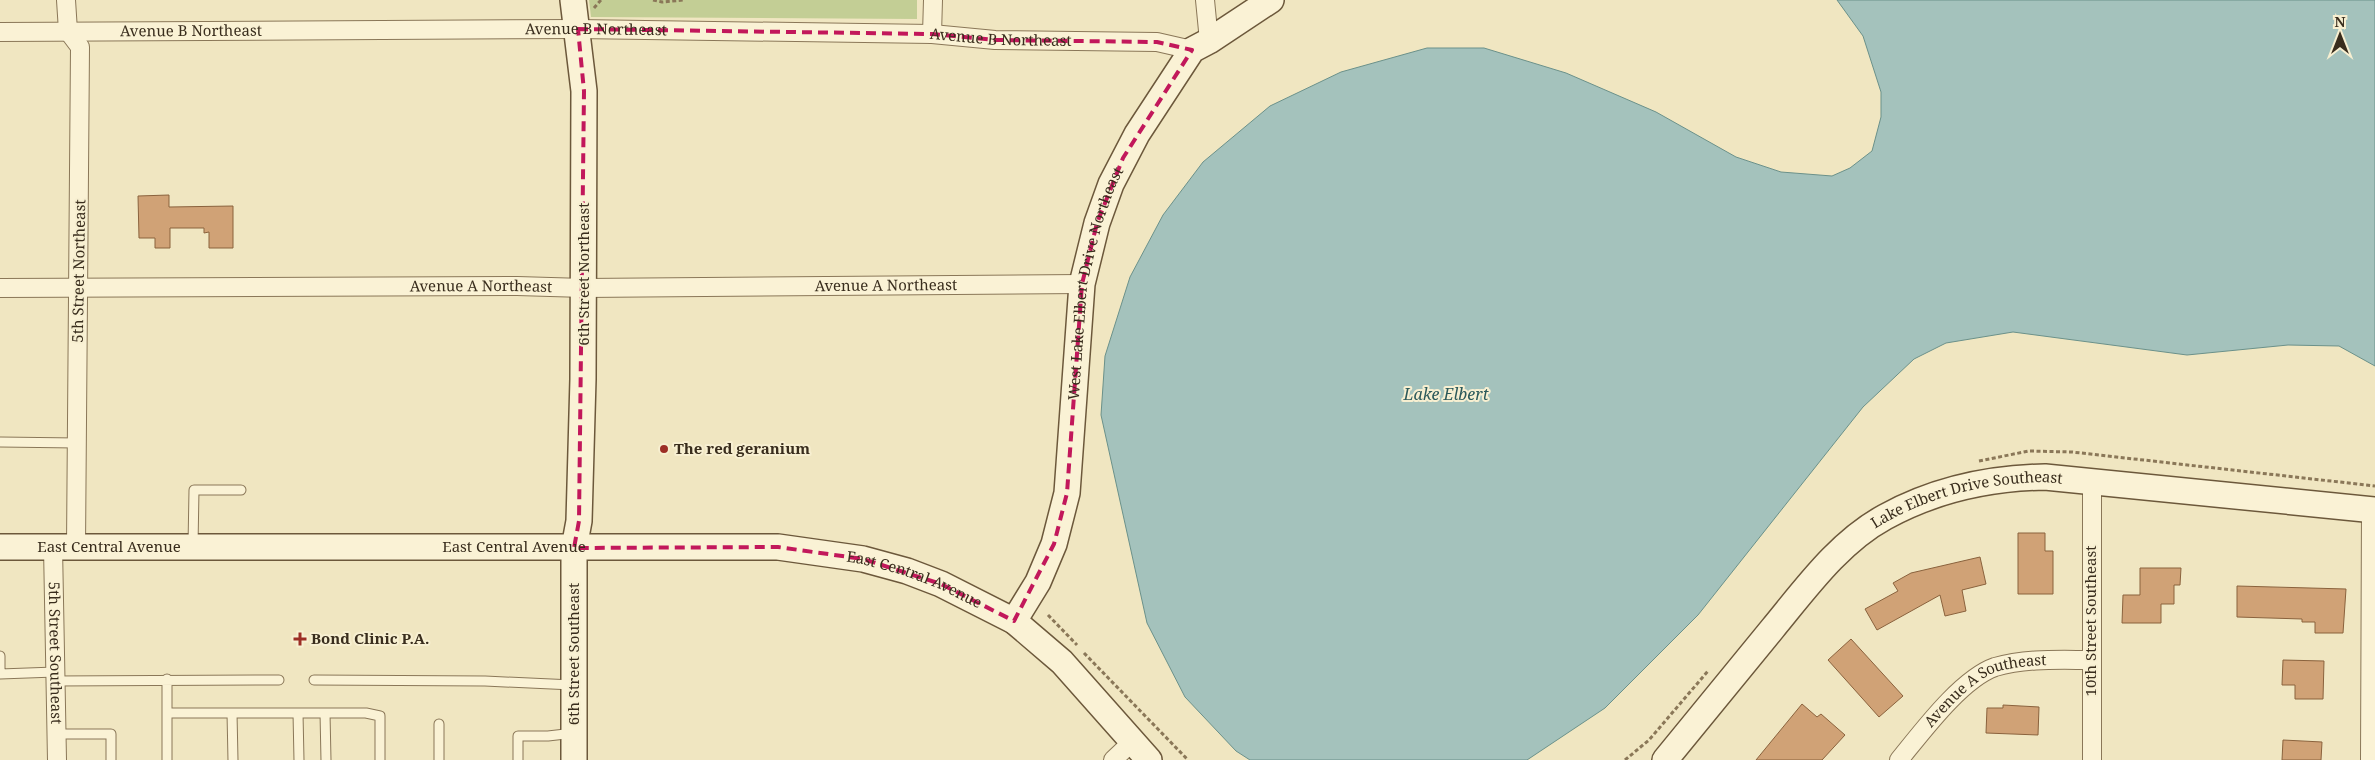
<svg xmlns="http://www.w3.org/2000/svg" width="2375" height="760" font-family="'Noto Serif',serif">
  <rect width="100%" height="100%" fill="#f0e6c1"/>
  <!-- green -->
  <path fill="#c3ce95" d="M589 0H917V19L591 17Z"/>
  <!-- water -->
  <path fill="#a4c2bc" stroke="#6b918a" d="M1837 0H2375V366L2339 346 2288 345 2187 355 2013 332 1946 343 1914 359 1863 407 1698 615 1605 708 1527 760H1250L1236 751 1185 697 1147 623 1101 415 1105 356 1130 277 1163 215 1203 162 1270 106 1341 72 1427 48H1484L1566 73 1656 112 1736 157 1781 172 1832 176 1850 168 1872 151 1881 117V92L1863 36Z"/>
  <!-- building -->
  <path fill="#d0a276" stroke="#8a623d" d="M169 195V207L233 206V248H209V232L204 233V228H170V248H155V238H139L138 196Z
    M2018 533H2045V551H2053V594H2018Z
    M1980 557 1986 584 1962 590 1966 611 1945 616 1940 595 1877 630 1865 609 1898 591 1893 583 1911 573Z
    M2140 568H2181L2180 585H2174V604H2161V623H2122L2123 595H2140Z
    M2237 586 2346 589 2343 633H2315V622H2302V619L2237 617Z
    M1851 639 1903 696 1879 717 1828 660Z
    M2283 660 2324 661 2323 699H2295V685H2282Z
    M1802 704 1817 717 1821 714 1845 735 1822 760H1756Z
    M2003 705 2039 707 2038 735 1986 733 1987 708H2003Z
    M2283 740 2322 742 2321 760H2282Z"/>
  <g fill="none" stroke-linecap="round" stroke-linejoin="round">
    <defs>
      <path id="lane" d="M0 442 77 443
        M193 546 194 490H241
        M0 656V674L55 672
        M314 680 485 681 573 685
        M55 681 279 680
        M167 713H366L380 716V760
        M232 713 233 760
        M298 713 299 760
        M325 713 326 760
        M439 724V760
        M56 734H111V760
        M167 760V679
        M518 760V736H548L574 733"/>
      <g id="street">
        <path d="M66 0 68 31 80 47 76 546"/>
        <path d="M1205 0 1209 41"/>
        <path id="s1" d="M0 32 578 29 932 34 995 40 1157 42 1192 50"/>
        <path d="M932 34 933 0"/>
        <path id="s2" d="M0 288 517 286 584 288 1082 284"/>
        <path id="s3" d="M53 547 57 760"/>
        <path d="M1113 760 1132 742"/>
        <path id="s4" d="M1899 760C1922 732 1961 679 1995 667 2026 658 2060 660 2091 660"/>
        <path d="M2092 760V481"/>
        <path d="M2370 760 2371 509"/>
      </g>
      <g id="secondary">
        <path d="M573 0 584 91 583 379 579 521 574 548V760"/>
        <path id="s5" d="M0 547H778L863 559 907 571 941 584 1014 621 1062 662 1149 760"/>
        <path id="s6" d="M1014 621 1038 582 1054 544 1067 493 1082 284 1097 223 1111 184 1137 134 1192 50 1209 41 1271 0"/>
        <path id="s7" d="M1665 760C1701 716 1737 672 1773 628 1806 588 1839 542 1885 517 1936 489 1988 478 2045 477L2375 510"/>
      </g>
    </defs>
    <!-- lane casing -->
    <use href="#lane" stroke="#8a7758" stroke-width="11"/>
    <!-- street casing -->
    <use href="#street" stroke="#8a7758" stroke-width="20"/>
    <!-- secondary casing -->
    <use href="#secondary" stroke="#6c583b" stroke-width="28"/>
    <!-- path -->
    <path stroke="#8a7758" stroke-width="3" stroke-dasharray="4 2.5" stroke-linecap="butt" d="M653 0 662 2 684 0
      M594 8 601 0
      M1979 461 2029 451 2072 452 2375 486
      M1048 615 1077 645
      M1084 653 1188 760
      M1625 760 1649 740 1708 671"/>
    <!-- lane -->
    <use href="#lane" stroke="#faf2d5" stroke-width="9"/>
    <!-- street -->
    <use href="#street" stroke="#faf2d5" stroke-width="18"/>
    <!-- secondary -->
    <use href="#secondary" stroke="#faf2d5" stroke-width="25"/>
  </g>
  <!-- marked area -->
  <path fill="none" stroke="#c2185b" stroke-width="4" stroke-dasharray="10 6" stroke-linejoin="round" d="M578 29 932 34 995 40 1157 42 1192 50 1123 158 1097 223 1082 284 1067 493 1054 544 1014 621 941 584 863 559 778 547 574 548 579 521 584 91Z"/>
  <!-- markers -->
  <g fill="#9c2e25" stroke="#f7efd1" stroke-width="2">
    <circle cx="664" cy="449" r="5"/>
    <path d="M297.5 631.5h5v5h5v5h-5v5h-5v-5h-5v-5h5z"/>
  </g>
  <g text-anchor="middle" stroke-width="4" stroke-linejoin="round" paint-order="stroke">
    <!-- street labels -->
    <g font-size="15" fill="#392d1d" stroke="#f7efd1">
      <text dy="5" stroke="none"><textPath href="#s1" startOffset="596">Avenue B Northeast</textPath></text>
      <text dy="5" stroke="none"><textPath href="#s1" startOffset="191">Avenue B Northeast</textPath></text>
      <text dy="5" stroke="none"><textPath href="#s1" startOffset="1001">Avenue B Northeast</textPath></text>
      <text transform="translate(79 271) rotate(-89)" y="5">5th Street Northeast</text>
      <text transform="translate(584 274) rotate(-90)" y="5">6th Street Northeast</text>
      <text dy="5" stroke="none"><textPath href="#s6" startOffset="352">West Lake Elbert Drive Northeast</textPath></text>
      <text dy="5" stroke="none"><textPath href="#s2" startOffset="886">Avenue A Northeast</textPath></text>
      <text dy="5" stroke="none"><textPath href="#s2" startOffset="481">Avenue A Northeast</textPath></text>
      <text dy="5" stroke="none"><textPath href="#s7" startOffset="414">Lake Elbert Drive Southeast</textPath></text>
      <text dy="5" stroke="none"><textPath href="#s5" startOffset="109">East Central Avenue</textPath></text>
      <text dy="5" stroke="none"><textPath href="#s5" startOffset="514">East Central Avenue</textPath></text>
      <text dy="5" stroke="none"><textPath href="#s5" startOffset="919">East Central Avenue</textPath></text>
      <text transform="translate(2091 621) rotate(-90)" y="5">10th Street Southeast</text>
      <text dy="5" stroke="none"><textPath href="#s3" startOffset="106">5th Street Southeast</textPath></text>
      <text transform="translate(574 654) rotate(-90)" y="5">6th Street Southeast</text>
      <text dy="5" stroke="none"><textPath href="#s4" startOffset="116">Avenue A Southeast</textPath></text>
    </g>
    <!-- poi labels -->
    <g font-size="15" font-weight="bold" fill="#392d1d" stroke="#f7efd1" text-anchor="start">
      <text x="674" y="454">The red geranium</text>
      <text x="311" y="644">Bond Clinic P.A.</text>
    </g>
    <!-- water labels -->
    <g font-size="16" font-style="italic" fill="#2b595a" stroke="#f7efd1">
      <text x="1446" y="400">Lake Elbert</text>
    </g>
  </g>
  <!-- north arrow -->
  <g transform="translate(2340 35)" stroke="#f7efd1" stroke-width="4" paint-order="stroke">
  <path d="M0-4L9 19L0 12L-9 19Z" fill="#392d1d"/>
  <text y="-8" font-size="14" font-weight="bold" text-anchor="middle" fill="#392d1d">N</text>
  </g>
</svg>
